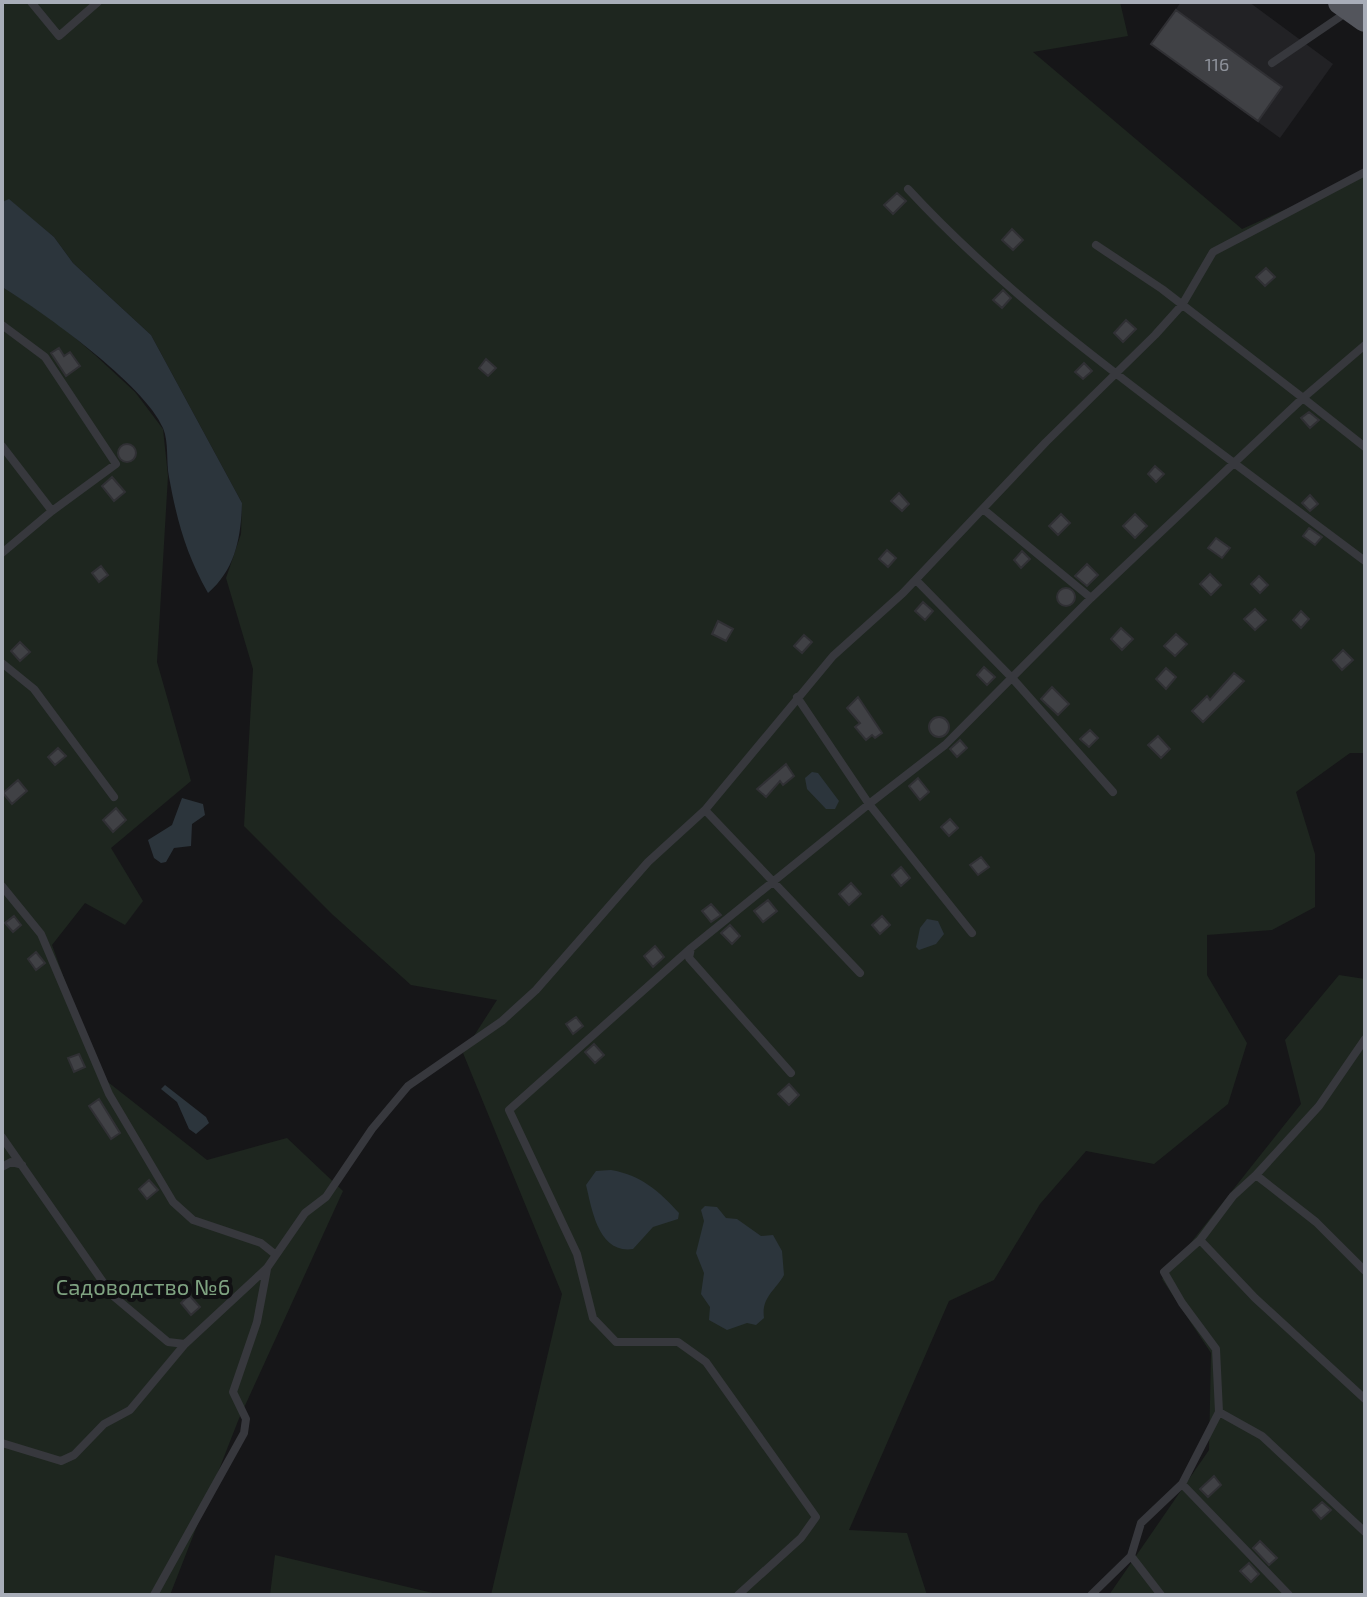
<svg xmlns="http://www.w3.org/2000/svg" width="1367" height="1597" font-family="'Exo 2',sans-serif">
  <rect width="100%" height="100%" fill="#161618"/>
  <!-- built -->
  <path fill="#222225" d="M1181 2H1249L1333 64 1280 138 1151 44Z"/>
  <!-- green -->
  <path fill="#1e261f" d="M2 2H1120L1128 36 1033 52 1242 229 1357 177H1365V753H1350L1296 792 1315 854V907L1272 930 1207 935V975L1247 1043 1228 1104 1154 1164 1086 1151 1040 1204 994 1280 949 1301 849 1530 907 1533 927 1595H491L562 1294 463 1053 497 1000 411 985 333 915 244 826 253 669 226 578 241 534 242 503 151 335 73 263 54 237 9 200 2 202Z
    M2 287 51 317 95 355 135 392 163 429 168 476 157 662 191 781 111 848 143 901 125 925 85 903 52 945 99 1075 207 1160 287 1138 343 1191 238 1421 170 1595H2Z
    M1339 975 1365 979V1595H1109L1209 1450 1211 1353 1162 1279 1301 1104 1285 1040Z
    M275 1555 441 1595H270Z"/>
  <!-- water -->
  <path fill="#2c353c" d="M9 199 54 237 73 263 151 335 242 503C241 538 235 570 208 593 186 554 177 521 169 477 166 462 169 442 163 428 145 385 43 312 2 287V202Z
    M818 773 839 801 835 809H826L807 789 805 778 812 772Z
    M182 798 203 804 205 815 192 824 191 846 174 848 166 862 161 863 154 858 148 840 172 825Z
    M927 919 938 921 944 934 936 944 919 950 916 947 920 928Z
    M165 1085 206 1117 209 1123 196 1134 189 1129 177 1102 161 1089Z
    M611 1170C641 1175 659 1191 679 1213L678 1219 653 1227 633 1249C598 1254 592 1209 586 1185L596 1171Z
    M705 1206 717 1207 726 1218 737 1219 761 1236 773 1235 782 1251 784 1275C776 1290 761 1297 764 1318L756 1325 747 1323 727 1330 709 1320 710 1307 701 1294 704 1273 696 1253 704 1221 701 1210Z"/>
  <!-- building -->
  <path fill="#404145" stroke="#303034" stroke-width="2" d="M1176 10 1282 87 1258 121 1151 44Z
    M897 193 906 201 893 214 884 205Z
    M1012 229 1023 240 1013 250 1002 240Z
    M1266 268 1275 277 1265 286 1256 277Z
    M1003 290 1011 298 1002 308 993 300Z
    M1126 320 1136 329 1123 342 1114 333Z
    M59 348 64 356 70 352 80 366 66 376 51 353Z
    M486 359 496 368 488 376 479 368Z
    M1084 363 1092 371 1083 379 1075 372Z
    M1309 412 1319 420 1310 428 1301 418Z
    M118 453a9 9 0 1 1 18 0a9 9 0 1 1-18 0Z
    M1155 466 1164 474 1156 482 1148 474Z
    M112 477 125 492 114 501 102 486Z
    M899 493 909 504 902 511 891 501Z
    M1310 495 1318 504 1310 511 1302 503Z
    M1061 514 1070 523 1058 535 1049 526Z
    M1135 514 1147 526 1135 538 1123 526Z
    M1309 528 1322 537 1315 545 1303 536Z
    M1216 538 1230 548 1222 558 1208 548Z
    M887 550 896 558 888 567 879 559Z
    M1022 551 1030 559 1021 568 1014 560Z
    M1087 564 1098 575 1087 586 1075 576Z
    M101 566 108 575 99 582 92 573Z
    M1210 574 1221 585 1211 595 1200 584Z
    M1259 576 1268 585 1260 593 1251 584Z
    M1057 597a9 9 0 1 1 18 0a9 9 0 1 1-18 0Z
    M923 602 933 611 925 620 915 611Z
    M1255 609 1266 620 1255 630 1244 619Z
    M1301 611 1309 619 1301 628 1293 620Z
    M718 621 733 629 726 641 712 634Z
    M1121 628 1133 639 1122 650 1111 639Z
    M1176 634 1187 644 1175 656 1164 646Z
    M804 635 812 642 802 653 794 646Z
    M20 642 30 652 20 661 11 651Z
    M1343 650 1353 660 1342 670 1333 660Z
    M984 667 995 677 987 685 977 675Z
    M1166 668 1176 677 1166 689 1156 679Z
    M1234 673 1244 681 1203 722 1192 711 1207 696 1210 700Z
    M1052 687 1069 704 1058 715 1041 699Z
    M858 697 882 733 875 738 872 735 866 740 855 727 860 723 847 708Z
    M929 727a10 10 0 1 1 20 0a10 10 0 1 1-20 0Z
    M1090 730 1098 738 1089 747 1080 739Z
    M1158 736 1170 749 1161 758 1148 745Z
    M960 740 967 748 957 757 950 749Z
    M58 748 66 756 55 765 48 757Z
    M786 764 794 776 783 785 780 781 766 797 757 789Z
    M918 778 929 792 920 800 909 786Z
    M18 780 27 791 12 804 3 793Z
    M116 808 126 820 113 832 103 820Z
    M950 819 958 828 949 836 941 827Z
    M981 857 989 867 978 875 970 865Z
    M901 867 910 878 901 886 892 875Z
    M851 883 861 894 849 905 839 894Z
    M768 900 777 911 763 922 754 911Z
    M711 904 721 915 711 922 702 911Z
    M14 916 21 925 13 932 5 923Z
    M882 916 890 925 880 934 872 925Z
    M730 925 740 936 732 944 721 933Z
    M655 946 664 957 653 967 644 956Z
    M36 952 45 963 36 970 28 959Z
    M576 1017 583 1026 573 1034 566 1024Z
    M594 1044 604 1055 595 1063 585 1052Z
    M79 1054 85 1067 74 1072 68 1058Z
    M789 1084 799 1095 789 1105 778 1094Z
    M99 1099 120 1133 111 1139 89 1106Z
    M149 1180 158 1190 147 1199 139 1189Z
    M189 1295 200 1307 191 1315 181 1303Z
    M1214 1476 1221 1485 1208 1497 1200 1489Z
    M1322 1502 1331 1510 1321 1519 1313 1510Z
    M1260 1541 1277 1558 1269 1565 1253 1548Z
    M1249 1563 1259 1574 1251 1582 1240 1571Z"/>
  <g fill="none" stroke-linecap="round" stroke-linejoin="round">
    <!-- lane -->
    <path stroke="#37383d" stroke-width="8" d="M31 2 59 36 98 2
      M1272 63 1347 12
      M908 189C1005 294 1120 377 1234 463L1303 398 1365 447
      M1096 245 1162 289 1303 398 1365 345
      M2 325 45 357 116 464 52 511
      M2 446 52 511 2 553
      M983 509 1091 598 1234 463 1365 561
      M916 580 1013 679 1113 792
      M2 663 34 689 114 797
      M797 697 869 804 945 745 1091 598
      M705 810 860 973
      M2 886 41 934 109 1094 173 1202 193 1220 261 1243 276 1255
      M691 948 509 1110 577 1254 593 1318 616 1342H678L706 1362 816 1517 801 1538 738 1595
      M791 1073 689 958 691 948 869 804 972 933
      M2 1137 112 1295 168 1342 185 1344 267 1268 305 1213 326 1197 372 1129 408 1086 502 1021 536 990 648 862 705 810 833 656 903 593 1046 442 1155 335 1182 305 1213 252 1365 172
      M2 1167 11 1162 22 1165
      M1256 1175 1316 1222 1365 1271
      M1200 1240 1255 1298 1365 1399
      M1219 1412 1262 1436 1365 1532
      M2 1443 61 1461 74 1455 104 1424 130 1410 185 1344
      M1182 1484 1289 1595
      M1131 1556 1161 1595
      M154 1595 244 1433 246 1419 233 1392 257 1322 267 1269
      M1091 1595 1131 1556 1141 1523 1182 1484 1219 1412 1216 1349 1182 1303 1164 1272 1200 1240 1233 1196 1256 1175 1319 1106 1365 1039"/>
    <!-- primary -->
    <path stroke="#53555c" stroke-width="26" d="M1341 2 1365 19"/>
  </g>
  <g text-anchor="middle" stroke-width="8" stroke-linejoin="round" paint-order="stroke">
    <!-- number labels -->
    <g font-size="18" fill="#8e929b">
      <text x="1217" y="71">116</text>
    </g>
    <!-- park labels -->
    <g font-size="22" fill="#7fa381" stroke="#111113">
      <text x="143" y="1295">Садоводство №6</text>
    </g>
  </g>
  <!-- border -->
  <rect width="1367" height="1597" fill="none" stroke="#a8adb8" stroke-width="8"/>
</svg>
